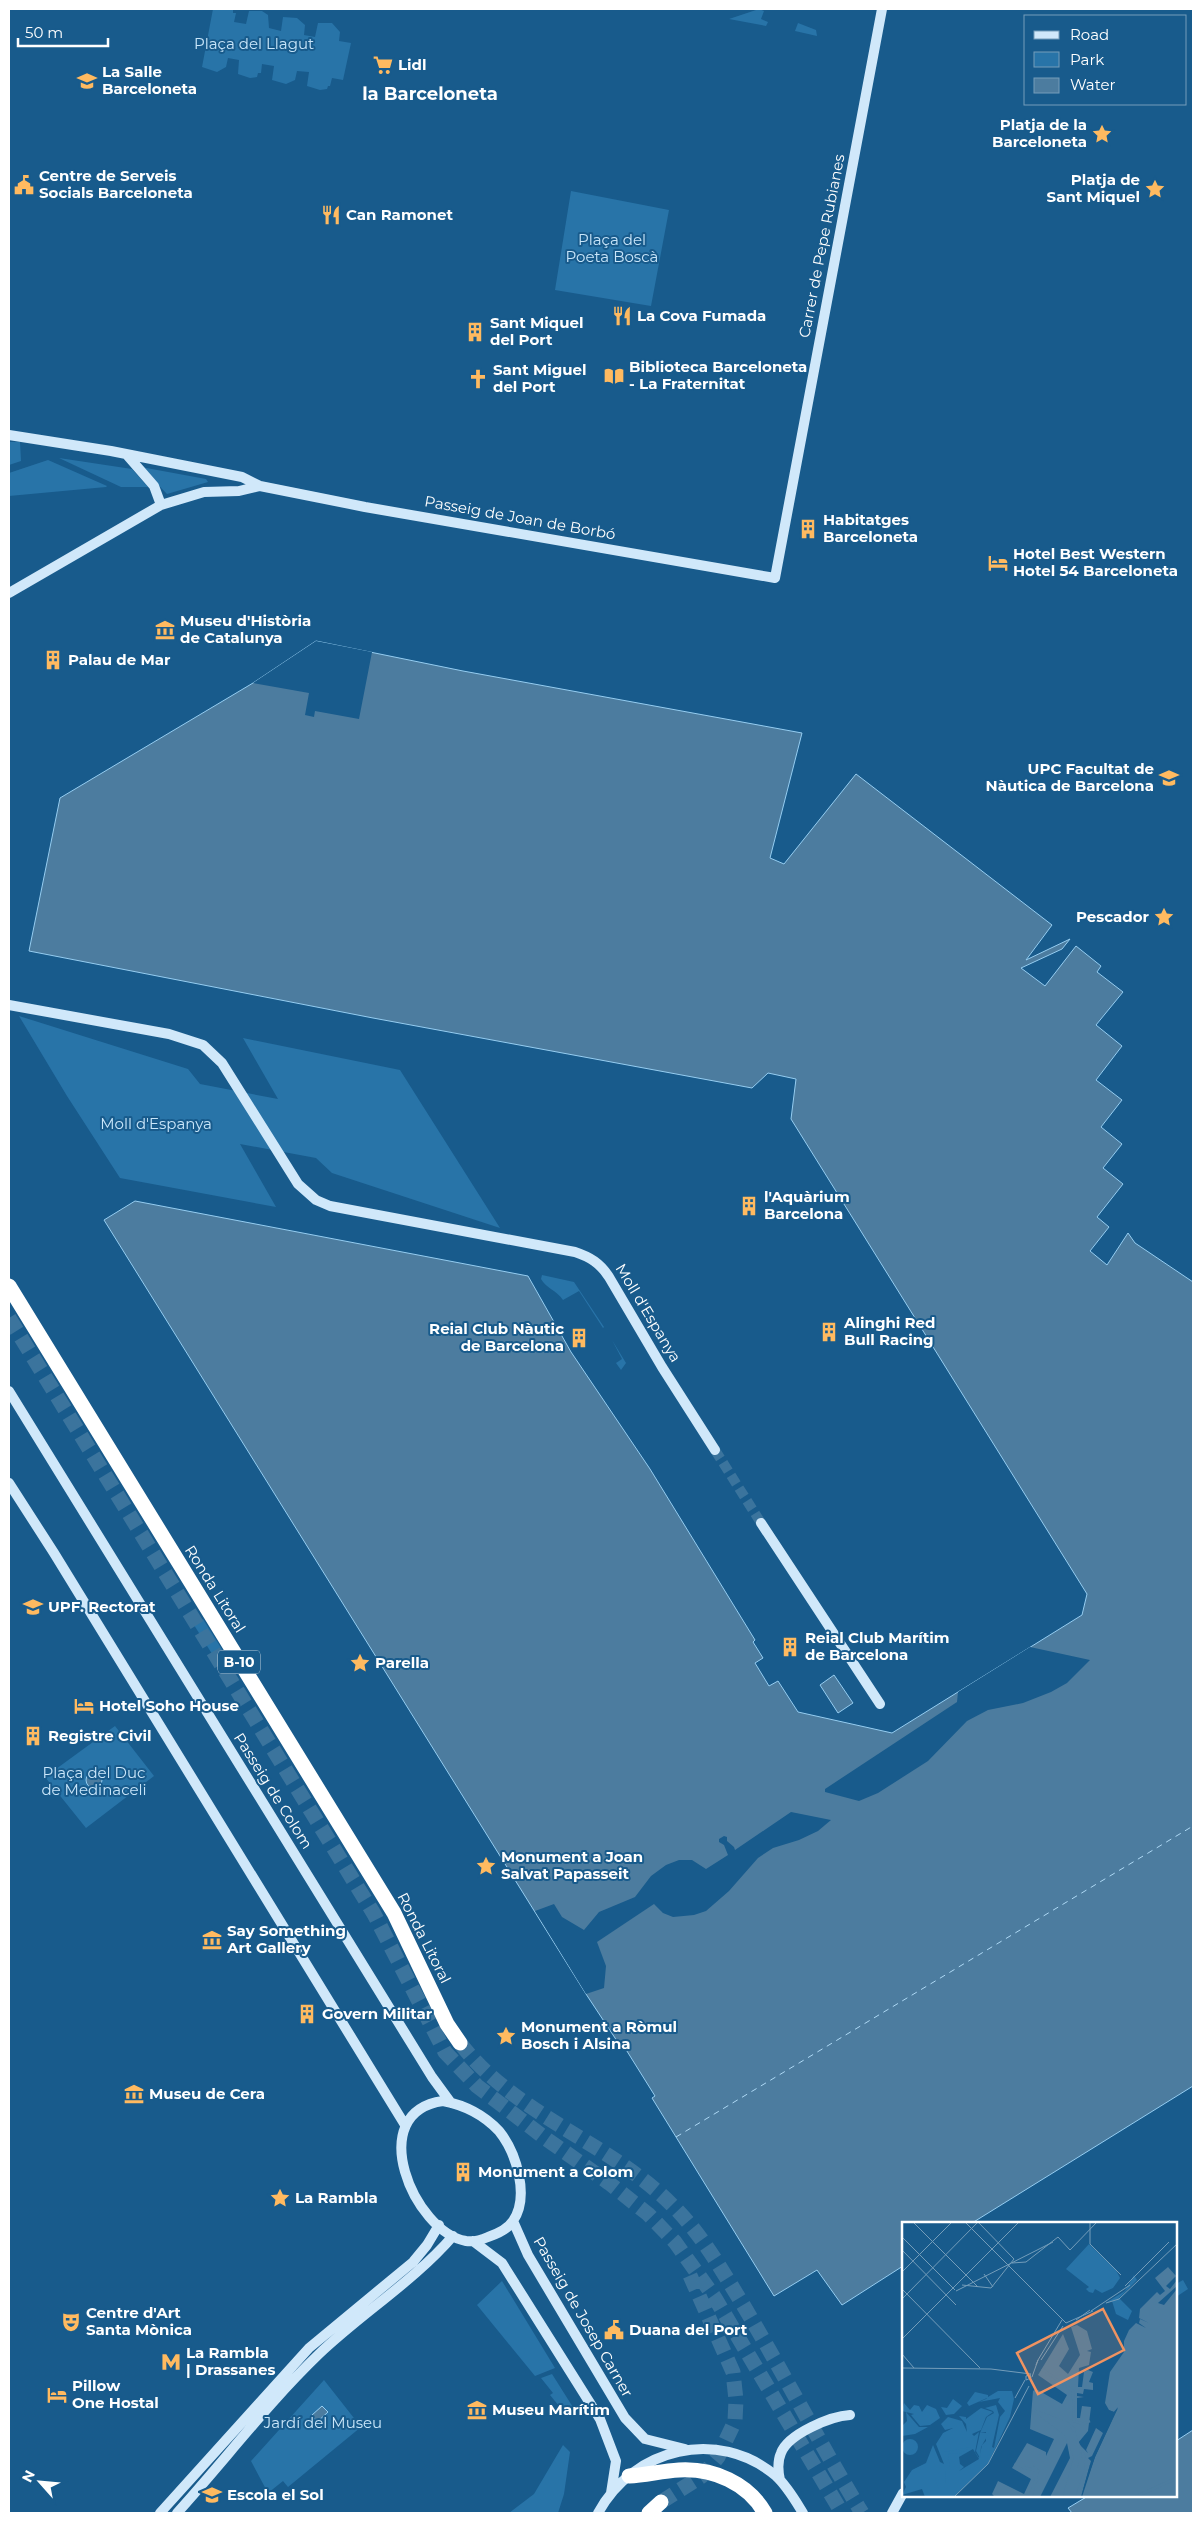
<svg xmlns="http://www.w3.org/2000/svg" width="1202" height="2522" font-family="Montserrat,sans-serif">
  <rect width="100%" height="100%" fill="#185b8c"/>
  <!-- green -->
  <path fill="#2874a8" d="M213 9H233V13H236L234 22 246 24 249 11H262L268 15 269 28 281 31 283 17 297 18 305 25 304 35 315 37 318 23H332L340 32 339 41 351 43 343 80 332 78 330 86H328L327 89 320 90 307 86 309 72 297 71 295 80 286 84 272 80 274 66 262 64 261 73H258L257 77 250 78 238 74 239 60 228 58 226 67 217 72 202 67Z
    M759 9 764 11 761 19 768 22 766 26 729 19Z
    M798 23 816 30 817 36 795 31Z
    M571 191 669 210 651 306 555 290Z
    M9 442H20L21 461 9 465Z
    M59 458 132 469 148 487H121Z
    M48 460 107 486 106 487 9 496V473Z
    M141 467 206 479 208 482 167 494Z
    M19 1016 188 1069 200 1084 278 1099 243 1038 400 1070 500 1228 332 1173 316 1158 240 1144 276 1207 120 1178 67 1096Z
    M542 1275 574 1282 604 1327 603 1328 579 1291 563 1300C556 1290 546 1288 541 1279Z
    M612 1340 626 1363 621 1370 616 1363 622 1359Z
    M203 1619 223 1651 214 1657 194 1625Z
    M115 1726 154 1776 86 1828 45 1777Z
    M1183 2280 1188 2289 1176 2297V2284Z
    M502 2281 555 2368 535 2376 477 2305Z
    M552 2374 576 2412 568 2417 550 2395 553 2393 541 2378Z
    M324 2380 361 2427 288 2487 283 2481 268 2493 251 2461Z
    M563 2445 570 2452 564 2494 558 2513H509L534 2494Z"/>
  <!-- water -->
  <path fill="#4c7c9f" stroke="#95cdf1" d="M316 641 463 671 802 733 770 858 784 864 856 774 1052 925 1026 960 1070 939 1062 949 1021 968 1045 986 1076 946 1101 966 1097 972 1123 992 1096 1025 1122 1046 1096 1080 1122 1100 1101 1127 1122 1144 1103 1168 1123 1184 1097 1217 1109 1227 1090 1251 1107 1265 1128 1233 1135 1243 1193 1282V2086L972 2223H903V2266L842 2305 817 2270 774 2296 652 2098 655 2096 620 2040 617 2041 586 1994 104 1220 135 1201 528 1276 571 1352 650 1469 755 1640 753 1642 763 1658 755 1663 769 1686 778 1681 798 1712 892 1733 1082 1615 1087 1594 791 1119 796 1079 768 1073 752 1088 373 1018 29 951 60 798 253 683Z
    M834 1675 853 1703 838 1713 820 1685Z
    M86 1780a8 8 0 1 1 16 0a8 8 0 1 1-16 0Z
    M322 2406 328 2412 317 2422 312 2415Z
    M1193 2430V2513H1072L1068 2508 1088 2496H1176V2441Z"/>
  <!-- pier -->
  <path fill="#185b8c" d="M316 641 372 652 359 719 315 711 314 717 305 715 309 693 253 683Z
    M1030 1647 1090 1660 1067 1683 1051 1692 1023 1703 988 1710 967 1721 928 1761 878 1793 859 1801 825 1792V1789L957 1702 958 1692Z
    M791 1812 831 1820 818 1831 799 1840 773 1848 758 1858 729 1891 706 1911 694 1915 673 1917 663 1913 654 1904 597 1942 606 1966 604 1988 586 1994 535 1911 554 1904 562 1917 584 1930 599 1912 635 1897 651 1876 666 1865 679 1860H692L706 1869 728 1855 724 1845 719 1842V1839L724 1836 727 1837V1841L734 1847 735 1850Z"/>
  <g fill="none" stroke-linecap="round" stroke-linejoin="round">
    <!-- ferry -->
    <path stroke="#aed9f5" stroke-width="1" stroke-dasharray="6 5" stroke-linecap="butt" d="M676 2137 1193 1826"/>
    <!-- secondary-tunnel -->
    <path stroke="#3b749d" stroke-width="10" stroke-dasharray="10 5" stroke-linecap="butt" d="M715 1450 761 1523"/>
    <!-- highway-tunnel -->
    <path stroke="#3b749d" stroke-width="15" stroke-dasharray="15 8" stroke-linecap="butt" d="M9 1318 374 1914 445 2052 477 2086 545 2138 609 2183 648 2214 675 2242 715 2298 842 2513
      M460 2043C515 2115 609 2142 672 2205 701 2233 721 2269 742 2303 783 2372 820 2444 862 2513
      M661 2502 702 2476 718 2457 735 2421 736 2400 733 2372 688 2271"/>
    <!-- secondary -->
    <path stroke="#d0e8fa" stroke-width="10" d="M9 435 111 451 242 477 260 486 365 507 775 578 882 9
      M127 455 154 486 161 505
      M9 593 161 505 204 492 239 491 260 486
      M9 1005 169 1034 203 1045 222 1063 298 1184 316 1200 330 1206 575 1252C590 1257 600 1263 609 1277L662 1367 715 1450
      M9 1391 432 2077 451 2103
      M9 1483 54 1553 405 2125
      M761 1523 880 1704
      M443 2101C464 2105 484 2115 499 2131 516 2152 530 2196 513 2221 508 2229 497 2234 488 2237 481 2240 473 2242 466 2241 414 2232 363 2112 443 2101Z
      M513 2221 528 2255 625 2418 645 2439 685 2449
      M473 2241 502 2263 600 2419 616 2461 611 2493
      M780 2480C778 2471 777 2462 781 2453 788 2434 831 2416 850 2415
      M160 2513 309 2348 413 2262 427 2245 439 2225
      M177 2513C225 2460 268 2403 319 2354 362 2313 414 2281 453 2236
      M598 2513C633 2448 718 2427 776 2476 787 2486 795 2500 803 2513
      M892 2513 903 2493"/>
    <!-- highway -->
    <path stroke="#fff" stroke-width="15" d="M9 1286 394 1913 447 2024 460 2043
      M629 2476C646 2475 662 2471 679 2470 713 2468 748 2483 765 2513
      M649 2513 661 2502"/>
  </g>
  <!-- icons -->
  <defs>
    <symbol id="supermarket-bare" viewBox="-9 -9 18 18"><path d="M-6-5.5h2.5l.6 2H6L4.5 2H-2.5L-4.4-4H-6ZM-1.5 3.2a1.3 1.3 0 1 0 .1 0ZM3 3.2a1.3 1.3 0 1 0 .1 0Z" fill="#ffba60" stroke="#185b8c" stroke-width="2.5" paint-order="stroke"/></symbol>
    <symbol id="school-bare" viewBox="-9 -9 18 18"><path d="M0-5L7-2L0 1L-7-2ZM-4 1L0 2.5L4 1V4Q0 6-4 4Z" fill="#ffba60" stroke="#185b8c" stroke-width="2.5" paint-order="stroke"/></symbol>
    <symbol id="sight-bare" viewBox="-9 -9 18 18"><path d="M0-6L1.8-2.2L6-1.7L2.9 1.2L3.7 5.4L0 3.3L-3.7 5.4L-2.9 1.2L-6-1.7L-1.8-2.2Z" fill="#ffba60" stroke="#185b8c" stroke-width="2.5" paint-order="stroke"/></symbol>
    <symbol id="civic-bare" viewBox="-9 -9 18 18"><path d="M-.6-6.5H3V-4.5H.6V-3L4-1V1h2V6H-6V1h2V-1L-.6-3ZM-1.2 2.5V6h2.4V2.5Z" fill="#ffba60" stroke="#185b8c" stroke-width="2.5" paint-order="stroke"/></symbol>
    <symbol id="restaurant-bare" viewBox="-9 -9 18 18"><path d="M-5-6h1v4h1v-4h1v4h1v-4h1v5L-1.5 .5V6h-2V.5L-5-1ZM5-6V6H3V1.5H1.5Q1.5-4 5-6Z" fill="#ffba60" stroke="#185b8c" stroke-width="2.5" paint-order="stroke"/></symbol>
    <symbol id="building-bare" viewBox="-9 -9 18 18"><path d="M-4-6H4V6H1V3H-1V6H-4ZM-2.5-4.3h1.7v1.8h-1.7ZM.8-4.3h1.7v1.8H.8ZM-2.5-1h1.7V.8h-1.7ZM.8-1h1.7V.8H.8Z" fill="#ffba60" stroke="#185b8c" stroke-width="2.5" paint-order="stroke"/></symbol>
    <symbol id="library-bare" viewBox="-9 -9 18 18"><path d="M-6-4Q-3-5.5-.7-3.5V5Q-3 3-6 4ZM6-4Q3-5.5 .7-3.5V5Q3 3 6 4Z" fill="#ffba60" stroke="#185b8c" stroke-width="2.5" paint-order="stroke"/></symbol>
    <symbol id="church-bare" viewBox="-9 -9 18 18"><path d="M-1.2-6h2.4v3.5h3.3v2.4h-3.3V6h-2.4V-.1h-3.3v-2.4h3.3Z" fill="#ffba60" stroke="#185b8c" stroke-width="2.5" paint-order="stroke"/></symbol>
    <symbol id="hotel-bare" viewBox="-9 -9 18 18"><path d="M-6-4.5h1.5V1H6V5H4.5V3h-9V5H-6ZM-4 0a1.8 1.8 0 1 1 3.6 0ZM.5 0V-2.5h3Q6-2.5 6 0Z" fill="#ffba60" stroke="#185b8c" stroke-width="2.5" paint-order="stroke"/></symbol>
    <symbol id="museum-bare" viewBox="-9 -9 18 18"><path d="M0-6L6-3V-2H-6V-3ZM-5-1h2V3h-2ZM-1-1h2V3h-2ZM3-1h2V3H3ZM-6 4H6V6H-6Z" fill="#ffba60" stroke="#185b8c" stroke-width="2.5" paint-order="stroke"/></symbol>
    <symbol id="university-bare" viewBox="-9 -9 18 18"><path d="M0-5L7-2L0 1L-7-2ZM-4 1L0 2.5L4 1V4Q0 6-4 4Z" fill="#ffba60" stroke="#185b8c" stroke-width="2.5" paint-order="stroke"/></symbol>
    <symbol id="theatre-bare" viewBox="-9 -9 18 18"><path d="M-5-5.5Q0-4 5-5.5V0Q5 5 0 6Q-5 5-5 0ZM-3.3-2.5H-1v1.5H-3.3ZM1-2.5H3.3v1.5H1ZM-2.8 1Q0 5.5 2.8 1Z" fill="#ffba60" stroke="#185b8c" stroke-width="2.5" paint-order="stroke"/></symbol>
    <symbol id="metro-bare" viewBox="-9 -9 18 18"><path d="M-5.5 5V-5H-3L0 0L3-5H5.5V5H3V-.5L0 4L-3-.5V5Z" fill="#ffba60" stroke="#185b8c" stroke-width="2.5" paint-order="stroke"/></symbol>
  </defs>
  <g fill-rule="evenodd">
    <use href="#supermarket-bare" x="369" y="51" width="28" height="28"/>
    <use href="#school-bare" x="73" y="67" width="28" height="28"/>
    <use href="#sight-bare" x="1088" y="120" width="28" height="28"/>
    <use href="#civic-bare" x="10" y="171" width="28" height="28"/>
    <use href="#sight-bare" x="1141" y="175" width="28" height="28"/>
    <use href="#restaurant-bare" x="317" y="201" width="28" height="28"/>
    <use href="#restaurant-bare" x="608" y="302" width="28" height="28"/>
    <use href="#building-bare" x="461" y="318" width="28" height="28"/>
    <use href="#library-bare" x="600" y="362" width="28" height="28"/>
    <use href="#church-bare" x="464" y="365" width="28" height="28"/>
    <use href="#building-bare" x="794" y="515" width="28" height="28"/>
    <use href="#hotel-bare" x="984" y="549" width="28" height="28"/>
    <use href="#museum-bare" x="151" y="616" width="28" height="28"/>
    <use href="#building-bare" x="39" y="646" width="28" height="28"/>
    <use href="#university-bare" x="1155" y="764" width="28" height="28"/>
    <use href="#sight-bare" x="1150" y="903" width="28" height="28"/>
    <use href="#building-bare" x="735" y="1192" width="28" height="28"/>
    <use href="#building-bare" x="815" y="1318" width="28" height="28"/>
    <use href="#building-bare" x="565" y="1324" width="28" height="28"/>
    <use href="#university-bare" x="19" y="1593" width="28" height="28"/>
    <use href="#building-bare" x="776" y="1633" width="28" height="28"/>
    <use href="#sight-bare" x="346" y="1649" width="28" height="28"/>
    <use href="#hotel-bare" x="70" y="1692" width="28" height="28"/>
    <use href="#building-bare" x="19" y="1722" width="28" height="28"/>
    <use href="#sight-bare" x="472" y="1852" width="28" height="28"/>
    <use href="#museum-bare" x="198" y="1926" width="28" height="28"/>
    <use href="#building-bare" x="293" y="2000" width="28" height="28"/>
    <use href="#sight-bare" x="492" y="2022" width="28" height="28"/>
    <use href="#museum-bare" x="120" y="2080" width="28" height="28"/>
    <use href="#building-bare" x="449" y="2158" width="28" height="28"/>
    <use href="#sight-bare" x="266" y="2184" width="28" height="28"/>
    <use href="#theatre-bare" x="57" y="2308" width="28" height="28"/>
    <use href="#civic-bare" x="600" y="2316" width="28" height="28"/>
    <use href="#metro-bare" x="157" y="2348" width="28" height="28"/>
    <use href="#hotel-bare" x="43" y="2381" width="28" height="28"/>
    <use href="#museum-bare" x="463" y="2396" width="28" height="28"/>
    <use href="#university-bare" x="198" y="2481" width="28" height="28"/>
  </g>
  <g text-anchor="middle" stroke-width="4" stroke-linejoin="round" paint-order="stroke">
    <!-- shield labels -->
    <rect fill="#185b8c" stroke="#bacedc" stroke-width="1" x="218" y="1650.5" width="42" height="23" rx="4"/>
    <g font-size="14" font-weight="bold" fill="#fff">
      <text x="239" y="1667">B-10</text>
    </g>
    <!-- park labels -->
    <g font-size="15" fill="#c9e6fa" stroke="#185b8c">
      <text x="254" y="49">Plaça del Llagut</text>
      <text x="612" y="245">Plaça del<tspan x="612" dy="17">Poeta Boscà</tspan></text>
      <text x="156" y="1129">Moll d'Espanya</text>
      <text x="94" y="1778">Plaça del Duc<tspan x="94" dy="17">de Medinaceli</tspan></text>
      <text x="323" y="2428">Jardí del Museu</text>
    </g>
    <!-- poi labels -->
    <g font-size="15" font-weight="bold" fill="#fff" stroke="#185b8c" text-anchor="start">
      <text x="398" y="70">Lidl</text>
      <text x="102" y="77">La Salle<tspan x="102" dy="17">Barceloneta</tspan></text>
      <text x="1087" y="130" text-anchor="end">Platja de la<tspan x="1087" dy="17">Barceloneta</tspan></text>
      <text x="39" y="181">Centre de Serveis<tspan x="39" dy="17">Socials Barceloneta</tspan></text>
      <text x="1140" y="185" text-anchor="end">Platja de<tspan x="1140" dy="17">Sant Miquel</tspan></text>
      <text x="346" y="220">Can Ramonet</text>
      <text x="637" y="321">La Cova Fumada</text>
      <text x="490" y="328">Sant Miquel<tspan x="490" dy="17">del Port</tspan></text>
      <text x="629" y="372">Biblioteca Barceloneta<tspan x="629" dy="17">- La Fraternitat</tspan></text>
      <text x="493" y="375">Sant Miguel<tspan x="493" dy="17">del Port</tspan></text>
      <text x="823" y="525">Habitatges<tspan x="823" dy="17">Barceloneta</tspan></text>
      <text x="1013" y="559">Hotel Best Western<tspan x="1013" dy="17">Hotel 54 Barceloneta</tspan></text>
      <text x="180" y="626">Museu d'Història<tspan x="180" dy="17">de Catalunya</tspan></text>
      <text x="68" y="665">Palau de Mar</text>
      <text x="1154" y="774" text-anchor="end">UPC Facultat de<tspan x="1154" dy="17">Nàutica de Barcelona</tspan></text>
      <text x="1149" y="922" text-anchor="end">Pescador</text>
      <text x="764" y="1202">l'Aquàrium<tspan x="764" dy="17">Barcelona</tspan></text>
      <text x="844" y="1328">Alinghi Red<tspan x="844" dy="17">Bull Racing</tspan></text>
      <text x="564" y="1334" text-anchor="end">Reial Club Nàutic<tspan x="564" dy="17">de Barcelona</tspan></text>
      <text x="48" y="1612">UPF. Rectorat</text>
      <text x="805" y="1643">Reial Club Marítim<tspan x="805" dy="17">de Barcelona</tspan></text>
      <text x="375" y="1668">Parella</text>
      <text x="99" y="1711">Hotel Soho House</text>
      <text x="48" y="1741">Registre Civil</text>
      <text x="501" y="1862">Monument a Joan<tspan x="501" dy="17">Salvat Papasseit</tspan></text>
      <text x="227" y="1936">Say Something<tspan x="227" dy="17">Art Gallery</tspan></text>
      <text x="322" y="2019">Govern Militar</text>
      <text x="521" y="2032">Monument a Ròmul<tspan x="521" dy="17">Bosch i Alsina</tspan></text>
      <text x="149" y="2099">Museu de Cera</text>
      <text x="478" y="2177">Monument a Colom</text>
      <text x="295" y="2203">La Rambla</text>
      <text x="86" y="2318">Centre d'Art<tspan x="86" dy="17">Santa Mònica</tspan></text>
      <text x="629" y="2335">Duana del Port</text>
      <text x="186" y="2358">La Rambla<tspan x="186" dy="17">| Drassanes</tspan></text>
      <text x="72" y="2391">Pillow<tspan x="72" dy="17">One Hostal</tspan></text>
      <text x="492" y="2415">Museu Marítim</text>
      <text x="227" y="2500">Escola el Sol</text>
    </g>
    <!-- street labels -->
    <g font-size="15" fill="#fff" stroke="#185b8c">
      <text transform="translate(822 246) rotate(-79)" y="5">Carrer de Pepe Rubianes</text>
      <text transform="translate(520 518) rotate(10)" y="5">Passeig de Joan de Borbó</text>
      <text transform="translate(648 1313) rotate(59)" y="5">Moll d'Espanya</text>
      <text transform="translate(215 1589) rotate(58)" y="5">Ronda Litoral</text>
      <text transform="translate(273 1791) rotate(58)" y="5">Passeig de Colom</text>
      <text transform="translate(424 1938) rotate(63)" y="5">Ronda Litoral</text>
      <text transform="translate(583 2317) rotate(60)" y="5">Passeig de Josep Carner</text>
    </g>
    <!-- quarter labels -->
    <g font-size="18" font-weight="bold" fill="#fff" stroke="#185b8c">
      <text x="430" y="100">la Barceloneta</text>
    </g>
  </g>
  <!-- overview -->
  <g transform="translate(902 2222)">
    <rect width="275" height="275" fill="#185b8c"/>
    <path d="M187 22 214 48 218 56 211 66 200 71 193 67 191 71 187 70 184 67 187 65 164 47ZM232 53 235 58 217 76 230 89 226 98 214 92 210 79 202 82 223 69ZM96 169H110L112 177 108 195 86 242 52 275H23L20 267 0 273 4 265 2 260 10 248 24 241 31 223 38 240 42 242 34 222 41 211 51 206 43 208 39 202 46 195 60 199 65 210 64 202 57 194 64 195V197L79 186 91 190 84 195 79 208 70 212 72 214 77 210 73 230 77 236 80 223 84 219V210L78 211 85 195 92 191 91 189 83 186 94 183 97 193 90 225 92 226 98 195 103 189 96 180 98 176 77 180 84 177 85 176 67 184 65 181 73 170 86 173V175ZM71 227 77 237 57 249 62 245 58 242 57 235ZM51 177 60 184 52 192 44 193 39 185 45 186ZM2 181 8 188 12 183 17 184 20 190 25 183 34 187 38 196 28 203 18 204 9 193 12 192 0 189ZM4 190 17 205H26L13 212 0 214V204L5 199ZM0 225a8 8 0 1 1 16 0a8 8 0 1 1-16 0Z" fill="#2874a8" fill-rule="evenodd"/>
    <path d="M78 211H87L79 225 78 236 74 229ZM69 225 60 231 46 232 48 244 43 250 44 261 37 267 33 257 42 242V230Z" fill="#2874a8"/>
    <path d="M266 45 274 54 264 64 268 67 275 58V64L256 81 262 83 275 67V275H180L193 235 216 186 212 190 207 188 203 181 208 150 222 130V119L227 108 234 101 244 106 237 101 238 97 247 101 237 96 238 87 255 70 258 73 263 69 253 56ZM175 103 185 109 190 127 185 129 189 130 187 143 177 146 176 165H180L182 150 186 148 191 150 187 160 191 161V168L182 167 181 172 175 171V174L182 175 175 176V196H178L180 184 189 185 186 209 176 221 186 231 184 228 194 206 201 211 190 234 186 236 189 239 179 275H148L168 236 165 221 138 275H93L90 272 96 259 122 272 129 257 110 246 125 221 144 230V234L152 217 128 207 131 169 134 167 160 182 165 173 136 153 161 112 167 127 157 144 166 152 178 133 169 105Z" fill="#4c7c9f"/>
    <path d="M216 185 193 235 179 275 189 239 187 248 191 235 212 192 206 188 212 190Z" fill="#185b8c"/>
    <path fill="none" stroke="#4c7c9f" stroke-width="2.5" d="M140 147 171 169 172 199 181 202 188 199M131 188 165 201 172 207 180 250 172 275M136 191 163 204 173 219M138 193 163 212 173 235 162 275M143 194 164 202 172 213M145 196 166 210 176 231M144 197 165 211 176 235 165 275M159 201 169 208 173 216M158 202 167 209 174 224M155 203 166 210 177 235 166 275M154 204 164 211 174 235 163 275M175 219 182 234 181 248M175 222 181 244M177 228 180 243M112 243H128L136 249 129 275M118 244 134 249V259L127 275M167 275 178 242M168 275 178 245M169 275 179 247M170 275 179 251M233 275 275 256"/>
    <path fill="none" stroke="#749dba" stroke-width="1" d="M11 0 76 65M63 0 164 101 191 89M188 0V22L219 53M0 15 53 68M0 28 54 83M110 41 124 40 156 15 168 28 195 0M0 50 50 0M82 52 91 65M60 63 89 66 112 37 76 0M223 64 267 20M0 67 78 146M54 69 151 20M0 77 76 0M204 81 217 77 275 22M189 89 228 63M174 98 188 88M0 117 117 0M0 132 12 146M136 138 160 98M139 138 161 104M0 146 89 147 129 152M127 153 124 154V158L129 156 128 152M130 155 136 138 134 143M113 176 123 158M52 275 86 242 127 164"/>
    <path fill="#f09361" fill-opacity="0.15" stroke="#f09361" stroke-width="2.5" d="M201 87 222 128 136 172 115 131Z"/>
    <rect width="275" height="275" fill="none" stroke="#fff" stroke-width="2.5"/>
  </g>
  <!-- border -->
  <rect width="1202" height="2522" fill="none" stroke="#ffffff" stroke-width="20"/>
  <!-- legend -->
  <rect x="1024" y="15" width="162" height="90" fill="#185b8c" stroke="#749dba"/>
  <rect x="1034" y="31" width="25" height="8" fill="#d0e8fa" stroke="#749dba"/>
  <text x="1070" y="40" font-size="15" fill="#ffffff">Road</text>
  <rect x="1034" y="52" width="25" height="15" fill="#2874a8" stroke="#749dba"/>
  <text x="1070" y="65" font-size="15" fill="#ffffff">Park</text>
  <rect x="1034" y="78" width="25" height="15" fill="#4c7c9f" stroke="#749dba"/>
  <text x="1070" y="90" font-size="15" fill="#ffffff">Water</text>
  <!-- north arrow -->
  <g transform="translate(40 2482) rotate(297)" stroke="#185b8c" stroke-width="4" paint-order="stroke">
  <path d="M0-4L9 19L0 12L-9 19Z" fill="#ffffff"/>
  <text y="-8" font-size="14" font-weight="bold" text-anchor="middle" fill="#ffffff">N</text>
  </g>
  <!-- scale -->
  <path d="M18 38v8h90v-8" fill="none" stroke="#ffffff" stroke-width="2.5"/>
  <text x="25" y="38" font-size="15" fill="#ffffff" stroke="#185b8c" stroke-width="4" paint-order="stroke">50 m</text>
</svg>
